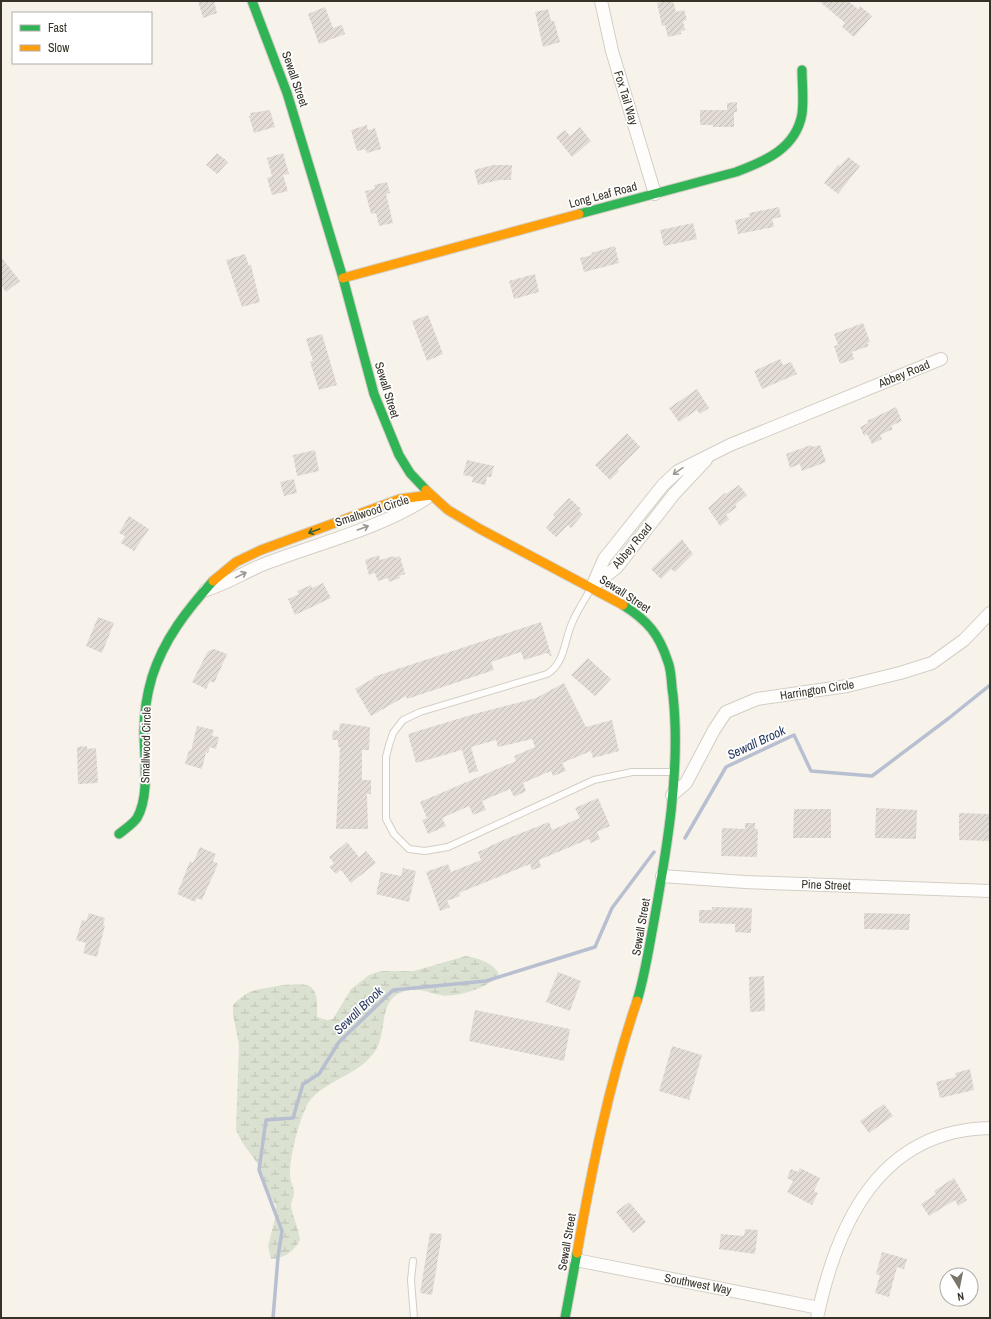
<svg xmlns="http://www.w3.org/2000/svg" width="991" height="1319" font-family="'Archivo Narrow',sans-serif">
  <defs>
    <pattern id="wetland-marsh" width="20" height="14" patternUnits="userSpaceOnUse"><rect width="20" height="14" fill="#dbe1d0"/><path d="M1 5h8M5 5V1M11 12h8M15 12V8" fill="none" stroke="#bdc2b3"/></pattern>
    <pattern id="building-hatch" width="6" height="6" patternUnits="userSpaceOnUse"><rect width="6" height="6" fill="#e3dbd5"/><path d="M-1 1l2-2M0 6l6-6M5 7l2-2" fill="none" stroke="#c3bcb7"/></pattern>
  </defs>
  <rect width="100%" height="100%" fill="#f7f3eb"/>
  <!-- wetland -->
  <path fill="url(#wetland-marsh)" d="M466 956C478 958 495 963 499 975 488 988 457 998 441 995 428 993 419 987 405 991 375 1000 390 1034 373 1054 358 1074 329 1080 312 1098 301 1108 289 1160 290 1175 290 1181 294 1187 294 1193 294 1197 291 1201 291 1205 292 1216 299 1228 300 1240 293 1252 285 1258 271 1259L268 1246 276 1214V1205L267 1192 257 1163 242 1142 236 1130 239 1045 233 1014V1005C238 1000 243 995 250 992 260 988 303 980 311 987 319 994 317 1008 317 1017L327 1020 333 1019 351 989 369 975 381 971H414Z"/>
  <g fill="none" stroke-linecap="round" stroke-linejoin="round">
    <!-- stream -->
    <path stroke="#b7bfd0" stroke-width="3.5" d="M685 838 726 767 794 735 811 771 872 776 949 718 990 685
      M273 1318 278 1257 282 1231 259 1170 266 1120 293 1118 303 1084 319 1074 339 1042 393 990 486 981 595 947 612 908 654 852"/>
  </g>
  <!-- building -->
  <path fill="url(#building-hatch)" d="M198 1H214L217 13 203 18Z
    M665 1H673L676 12 684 10 687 20 683 21 685 30 681 31V34L668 37 665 25 662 26 657 3Z
    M819 1H848L858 9 860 6 872 16 854 37 842 27 845 23Z
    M325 7 333 28 342 25 345 34 319 44 308 14Z
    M548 9 551 21H554L560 42 543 47 535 12Z
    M737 102V112H734V127H713V125H700V110H727V103Z
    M270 110 275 127 254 133 249 116H251L250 113Z
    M367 125 368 130 375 128 381 149 367 153 365 149 357 151 351 130Z
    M580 127 591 141 572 157 556 137 565 130 570 136Z
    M217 153 228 162 217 174 206 165Z
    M283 153 289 174 283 175 288 191 272 195 267 178 272 176 267 158Z
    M848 157 860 166 838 194 824 183 838 165 840 166Z
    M493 165H512L511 180H499L478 185 474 170Z
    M387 182 390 193 386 194 393 223 379 226 376 213 371 214 365 191 375 189 374 185Z
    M779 207 781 217 772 219 774 227 738 234 735 220 750 217 749 213Z
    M693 223 697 239 664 246 660 230Z
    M615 246 619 263 584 272 580 258 592 255 591 253Z
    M245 254 249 266 251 265 260 302 242 307 226 260Z
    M1 257 20 281 6 292 1 285Z
    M535 274 539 292 514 299 509 281Z
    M428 315 443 354 427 361 412 321Z
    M863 323 870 342 867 343 869 346 852 352 854 359 840 364 834 346 838 345 834 334Z
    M322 334 337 385 319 390 310 362 313 361 306 339Z
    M780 359 783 365 791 362 797 374 762 389 754 371Z
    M697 389 709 408 700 414 697 410 679 422 669 408Z
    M896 407 902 421 891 426 893 429 880 435 882 439 872 444 867 434 864 436 860 427 868 423 867 421Z
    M627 433 640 447 618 469 619 471 610 480 595 465Z
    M811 445 812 447 820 445 826 462 802 471 800 464 790 468 786 454Z
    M315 450 319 471 297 476 293 455Z
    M467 460 494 466 491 477H487L485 485 472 482 473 477 463 475Z
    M294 479 297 493 284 496 280 482Z
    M739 485 747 495 735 505 737 507 726 515 729 519 720 526 708 508 725 493 726 494Z
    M569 498 581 509 579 511 583 514 571 528 568 525 556 537 546 528 555 517 553 515Z
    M129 516 149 529 134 551 121 543 125 536 119 533Z
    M682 539 693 554 675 572 671 569 661 579 651 569Z
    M379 555 380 560 394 556 395 558 400 556 405 574 399 576 400 578 389 582 388 578 378 581 375 573 369 575 365 560Z
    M323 583 331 598 295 615 288 599 299 594 297 591 311 585 312 588Z
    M98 617 114 623 102 653 86 646Z
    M541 622 552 657 547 653 524 660 521 652 491 662 494 670 407 699 406 696 371 716 355 689 374 678 373 677Z
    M214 649 227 654 214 683 210 681 206 689 192 682 208 651Z
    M588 658 611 679 595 696 571 675Z
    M564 683 586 727 612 720 619 751 593 758 591 751 562 763 566 771 553 776 551 771 523 783 526 791 514 797 510 789 482 801 486 810 473 815 469 806 442 818 446 826 428 834 422 820 427 818 420 802 516 761 514 756 535 747 532 739 498 747 496 740 471 747 478 771 469 773 462 750 416 763 408 734 474 714 536 698Z
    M340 723 370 727 369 750H362V780H371V794H367L368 829H336L340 747H338V740H332L333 730 339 731Z
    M197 726 214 730 212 736 219 737 216 749 210 747 208 753 206 752 202 769 185 764 189 750 191 751Z
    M87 746V749L96 748 98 783 78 784 77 747Z
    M598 798 610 826 597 832 600 839 591 843 589 839 539 860 541 867 532 870 530 864 459 893 460 896 447 901 450 907 440 911 426 872 448 864 451 872 481 860 478 852 501 841 549 822 552 830 580 818 575 808Z
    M876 808 917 810 916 839 875 838Z
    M794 809H831V838H793Z
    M959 813 990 814V841L959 840Z
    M745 823H755V829H758L757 857 721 856 722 828 745 829Z
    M347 842 359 857 366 851 376 863 351 883 341 870 336 874 329 867 334 863 329 857Z
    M200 847 216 854 213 861 218 864 202 900 197 898 195 902 177 894 190 861 193 863Z
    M403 868 416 871 409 902 376 894 381 872 401 876Z
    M712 907 752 908 751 933 735 932V924L699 923V910H712Z
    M89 913 105 918 103 925H105L97 957 83 953 86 943 76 940 82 920 86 921Z
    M864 913 910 914 909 930 864 929Z
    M558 972 581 981 570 1011 546 1002Z
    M764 976 765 1011 750 1012 749 977Z
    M475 1010 570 1029 564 1061 469 1041Z
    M672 1046 702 1055 689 1100 659 1091Z
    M970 1069 974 1090 940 1098 936 1082 956 1077 955 1073Z
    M884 1104 893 1116 869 1133 860 1121Z
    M800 1168 820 1178 814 1191 818 1193 812 1205 787 1192 793 1181 787 1178 791 1169 798 1172Z
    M954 1178 967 1200 958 1206 955 1200 929 1216 921 1204 936 1194 934 1191Z
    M629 1202 646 1222 633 1233 616 1212Z
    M745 1229 758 1230 755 1254 719 1249 721 1234 744 1236Z
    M430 1233 442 1234 432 1295 420 1293Z
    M882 1252 907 1259 904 1269 897 1267 889 1297 875 1293 880 1275 876 1274Z"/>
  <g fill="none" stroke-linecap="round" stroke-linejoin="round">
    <defs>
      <path id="lane" d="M590 590C584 601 577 611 572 623 564 641 565 663 547 674L420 712 403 720 393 733 389 745 386 757V819L394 834 409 849 425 851 448 847 594 780 632 772H672
        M413 1261 411 1280 414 1318"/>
      <path id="street" d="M601 1 612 51 655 194
        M593 586 617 567 674 494 706 460
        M592 587 604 559 663 485 678 471 730 445 941 359
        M206 590C227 584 246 571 267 563 319 543 381 528 427 498
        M672 795 686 783 714 730 726 712 757 699 847 686 900 673 932 663 964 640 990 613
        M662 876 745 882 990 891
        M576 1260 819 1308
        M817 1318C837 1223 880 1130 990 1128"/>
      <path id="fast" d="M252 1 287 93 343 278 374 394 399 455 410 473 426 490
        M579 214 736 172C766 161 796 148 802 114 804 99 802 84 802 70
        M623 605C648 621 659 634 668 662 672 672 671 685 673 695 681 769 667 848 654 921 649 947 645 975 637 1001
        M119 834C125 829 133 824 137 818 150 796 144 757 144 731 144 714 147 694 152 677 164 639 187 610 213 581
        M565 1318 577 1253"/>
      <path id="slow" d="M343 278 579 214
        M426 490 448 510 480 529 623 605
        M213 581 236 562 261 550 400 499 431 495
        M577 1253C592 1168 609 1083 637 1001"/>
    </defs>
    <!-- lane casing -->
    <use href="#lane" stroke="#d3cec5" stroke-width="8"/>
    <!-- street casing -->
    <use href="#street" stroke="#d3cec5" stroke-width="14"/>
    <!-- fast casing -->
    <use href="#fast" stroke="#d3cec5" stroke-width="11"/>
    <!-- slow casing -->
    <use href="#slow" stroke="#d3cec5" stroke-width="11"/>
    <!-- lane -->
    <use href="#lane" stroke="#fefdfc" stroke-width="6"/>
    <!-- street -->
    <use href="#street" stroke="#fefdfc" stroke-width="12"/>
    <!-- fast -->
    <use href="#fast" stroke="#30b455" stroke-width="9"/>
    <!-- slow -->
    <use href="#slow" stroke="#ff9f0a" stroke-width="9"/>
  </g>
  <!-- one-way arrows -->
  <defs><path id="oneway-shaft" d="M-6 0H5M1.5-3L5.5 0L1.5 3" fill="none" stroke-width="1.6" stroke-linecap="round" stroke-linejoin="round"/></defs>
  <g stroke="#9a9892">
    <use href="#oneway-shaft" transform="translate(678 471) rotate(145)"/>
    <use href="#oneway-shaft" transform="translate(363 528) rotate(-20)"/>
    <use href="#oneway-shaft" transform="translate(241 575) rotate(-26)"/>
  </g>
  <use stroke="#356037" href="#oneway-shaft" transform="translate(314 531) rotate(160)"/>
  <g text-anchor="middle" stroke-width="3.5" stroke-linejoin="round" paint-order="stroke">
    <!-- street labels -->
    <g font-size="12" fill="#373227" stroke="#fff">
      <text transform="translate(295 79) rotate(71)" y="4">Sewall Street</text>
      <text transform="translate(626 98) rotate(73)" y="4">Fox Tail Way</text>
      <text transform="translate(603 195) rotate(-15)" y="4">Long Leaf Road</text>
      <text transform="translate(904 374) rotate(-22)" y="4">Abbey Road</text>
      <text transform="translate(387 390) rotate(73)" y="4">Sewall Street</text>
      <text transform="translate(372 511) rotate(-18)" y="4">Smallwood Circle</text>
      <text transform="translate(632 546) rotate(-50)" y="4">Abbey Road</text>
      <text transform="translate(625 594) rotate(33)" y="4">Sewall Street</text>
      <text transform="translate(817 690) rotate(-9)" y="4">Harrington Circle</text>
      <text transform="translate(146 745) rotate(-89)" y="4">Smallwood Circle</text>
      <text transform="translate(826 885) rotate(2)" y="4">Pine Street</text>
      <text transform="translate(641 927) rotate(-80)" y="4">Sewall Street</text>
      <text transform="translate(567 1242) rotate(-80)" y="4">Sewall Street</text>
      <text transform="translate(698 1284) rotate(11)" y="4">Southwest Way</text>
    </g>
    <!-- water labels -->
    <g font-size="13" font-style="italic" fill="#283a61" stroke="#fff">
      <text transform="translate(756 742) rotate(-25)" y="5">Sewall Brook</text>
      <text transform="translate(358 1010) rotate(-44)" y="5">Sewall Brook</text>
    </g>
  </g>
  <!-- border -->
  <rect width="991" height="1319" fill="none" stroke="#373227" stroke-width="4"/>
  <!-- legend -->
  <rect x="12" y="12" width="140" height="52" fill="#ffffff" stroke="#afada9"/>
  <rect x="20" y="25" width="20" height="6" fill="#30b455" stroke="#afada9"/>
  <text x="48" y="32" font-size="12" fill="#373227">Fast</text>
  <rect x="20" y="45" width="20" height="6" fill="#ff9f0a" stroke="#afada9"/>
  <text x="48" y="52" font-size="12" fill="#373227">Slow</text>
  <!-- north arrow -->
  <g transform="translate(959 1287) rotate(170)"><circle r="19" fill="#ffffff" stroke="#afada9"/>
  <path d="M0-3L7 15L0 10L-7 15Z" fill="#7a766c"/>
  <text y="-6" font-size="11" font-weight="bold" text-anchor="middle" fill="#373227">N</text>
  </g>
</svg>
